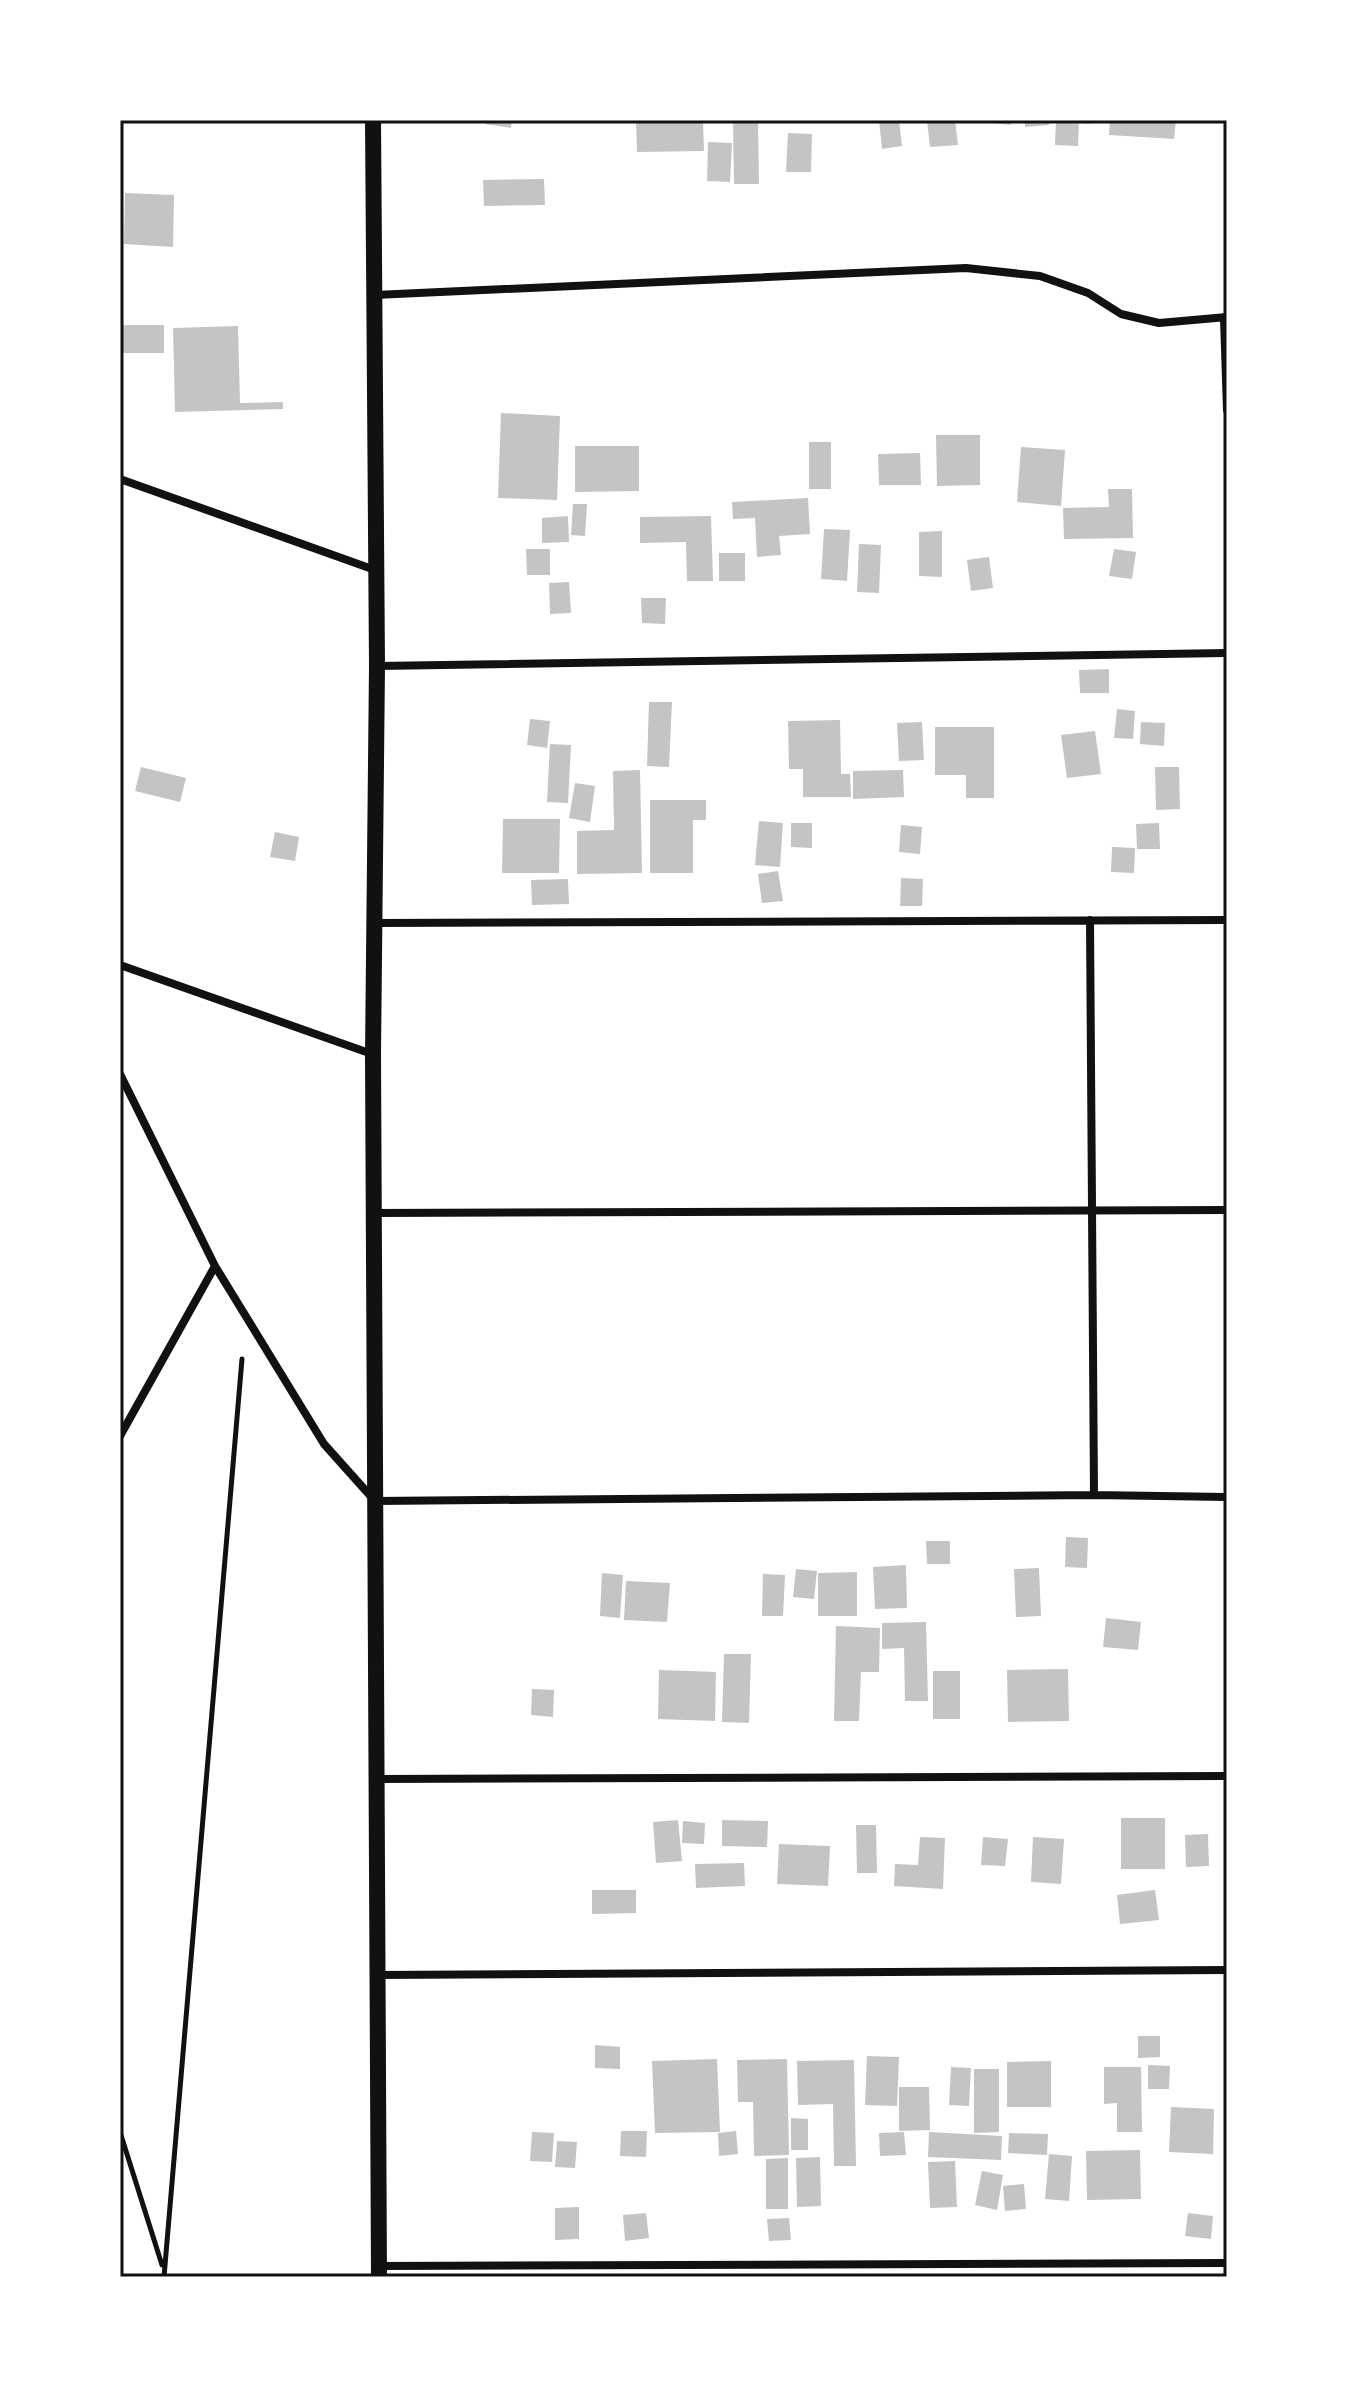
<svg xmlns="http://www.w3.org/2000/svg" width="1347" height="2397" font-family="'Varela Round',sans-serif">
  <rect width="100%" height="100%" fill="#fff"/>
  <!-- building -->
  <path fill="#c4c4c4" d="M486 120H512L511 128 485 124Z
    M636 120H703L704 151 637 152Z
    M733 120H758L759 184H734Z
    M879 120H899L902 146 882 149Z
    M927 120H955L958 145 930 147Z
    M983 120H1011V125L983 122Z
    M1025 120H1049V125L1025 127Z
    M1056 120H1079L1078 146 1055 145Z
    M1084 120H1105V122L1084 124Z
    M1110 120H1176L1174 139 1109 135Z
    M788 133 812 134 811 172H786Z
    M708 142 732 143 730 182 707 181Z
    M544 179 545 205 484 206 483 180Z
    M125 193 174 195 173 247 124 244Z
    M120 325H164V353H120Z
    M238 326 240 403 283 402V409L175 412 173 328Z
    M501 413 560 416 557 500 498 498Z
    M936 435H980V485L937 486Z
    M809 442H831V489H809Z
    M575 446H639V491L575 492Z
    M1021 447 1065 450 1061 506 1017 502Z
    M920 453 921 485H879L878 454Z
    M1108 489H1132L1133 538 1064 539 1063 508 1109 507Z
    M808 498 810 534 779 536 781 555 757 557 755 518 733 519 732 502Z
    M573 504H587L585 536 571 535Z
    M568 516 569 542 542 543V518Z
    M711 516 713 581H687L686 542 640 543V517Z
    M824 529 850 530 847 581 821 579Z
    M942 531V577L919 576V532Z
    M859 544 881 545 879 593 857 592Z
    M526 549H550V575H527Z
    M1114 549 1136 552 1132 579 1109 576Z
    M719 553H745V581H719Z
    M989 557 993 588 971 591 967 560Z
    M569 582 571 613 550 614 549 583Z
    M641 598H666L665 624 642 623Z
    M1109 669V693H1080L1079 670Z
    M649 702H672L669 767 647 766Z
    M1117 709 1135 711 1133 739 1114 738Z
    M530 719 550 721 547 748 527 745Z
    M840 720 841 774H850L851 797H803V769H789L788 721Z
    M922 722 924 760 899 761 897 723Z
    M1141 722 1165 723 1164 746 1140 744Z
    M935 727H994V798H966V775H935Z
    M1095 731 1101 774 1067 778 1061 735Z
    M550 744 571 745 568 803 547 802Z
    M141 767 186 778 180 802 135 791Z
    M1155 767H1179L1180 809 1156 810Z
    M640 770 642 873 577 874V831L614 830 613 771Z
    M903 770 904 797 853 799V771Z
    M575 783 595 786 590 822 569 818Z
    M650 800H706V820H693V873H650Z
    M503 819H560L559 873H502Z
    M759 821 783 823 780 867 755 865Z
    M791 823H812V848L791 847Z
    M1159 823 1160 849H1137L1136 824Z
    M901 825 922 827 920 854 899 852Z
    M275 832 299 837 295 861 270 857Z
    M1112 847 1135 848 1134 873 1111 872Z
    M778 871 783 901 762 903 758 874Z
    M901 878 923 879 922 906H900Z
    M568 879 569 904 532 905 531 880Z
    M1066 1537 1088 1538 1087 1568 1065 1567Z
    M926 1541H950V1564H927Z
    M906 1565 907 1608 875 1609 873 1567Z
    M1039 1568 1041 1616 1016 1617 1014 1569Z
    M796 1569 817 1571 814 1599 793 1597Z
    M857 1572V1616H818V1573Z
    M602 1573 623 1575 620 1618 600 1616Z
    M763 1574 785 1575 783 1616H762Z
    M626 1581 670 1583 667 1622 624 1620Z
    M1106 1618 1141 1622 1138 1650 1103 1647Z
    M926 1622 928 1701H905L904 1648 882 1649V1623Z
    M836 1626 880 1628 879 1672H861L859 1721H834Z
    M724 1654H751L749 1723 722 1722Z
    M1068 1669 1069 1721 1008 1722 1007 1670Z
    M659 1670 716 1672 715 1721 658 1719Z
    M933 1671H960V1719H933Z
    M532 1689 554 1690 553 1717 531 1715Z
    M1121 1818H1165V1869H1121Z
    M678 1820 682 1861 656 1863 653 1822Z
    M722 1820 768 1821 767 1847 722 1846Z
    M683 1821 705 1823 704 1844 682 1843Z
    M856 1825H876L877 1873H857Z
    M1208 1834 1209 1866 1186 1867 1185 1835Z
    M920 1837 945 1838 943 1889 894 1886 895 1864 918 1865Z
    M983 1837 1008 1839 1005 1866 981 1865Z
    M1033 1837 1064 1839 1061 1884 1031 1882Z
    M779 1844 830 1846 828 1886 777 1884Z
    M744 1863 745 1886 696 1888 695 1864Z
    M592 1890H636V1913L592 1914Z
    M1155 1890 1159 1920 1120 1924 1117 1895Z
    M1138 2036H1160V2057L1138 2058Z
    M595 2045 620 2047V2069L595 2068Z
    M867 2056 899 2057 897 2106 865 2105Z
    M717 2059 720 2132 655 2133 652 2061Z
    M787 2059 789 2155 754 2156 753 2102H738L737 2060Z
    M854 2060 856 2166H834L833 2104 798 2105 797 2061Z
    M1051 2061V2107H1007V2062Z
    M1148 2065 1170 2066 1169 2089H1148Z
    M951 2067 971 2068 969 2106 949 2105Z
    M1104 2067H1141L1142 2132H1117V2103L1104 2104Z
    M974 2069H999V2132L974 2133Z
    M899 2087H929L930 2130 899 2131Z
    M1171 2107 1214 2109 1213 2154 1169 2152Z
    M791 2118 808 2119V2150H791Z
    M621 2131H647L646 2157 620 2156Z
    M736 2131 738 2154 719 2156 718 2133Z
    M532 2132 554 2133 552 2162 530 2161Z
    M904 2132 906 2155 880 2156 879 2133Z
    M929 2132 1002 2136 1001 2160 928 2157Z
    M1009 2133 1048 2134 1047 2155 1008 2153Z
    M557 2141 577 2142 575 2168 555 2167Z
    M1140 2150 1141 2199 1087 2200 1086 2151Z
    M1049 2154 1072 2156 1069 2201 1045 2199Z
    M820 2157 821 2206 797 2207 796 2158Z
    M788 2158V2209H766V2159Z
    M955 2161 957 2207 930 2208 928 2162Z
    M982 2171 1003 2175 997 2210 975 2205Z
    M1024 2184 1026 2209 1005 2211 1003 2186Z
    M579 2207V2239L555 2240V2208Z
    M646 2213 649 2238 625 2241 623 2215Z
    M1188 2213 1213 2216 1211 2239 1185 2236Z
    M789 2218 791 2240 769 2241 767 2219Z"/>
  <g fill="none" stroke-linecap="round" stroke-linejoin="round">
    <!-- path -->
    <path stroke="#111" stroke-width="5" d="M120 2132 162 2265
      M164 2277 242 1359"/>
    <!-- minor -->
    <path stroke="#111" stroke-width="8" d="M375 295 966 268 1040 276 1088 293 1121 314 1159 323 1227 317
      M1224 318 1227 410
      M120 479 375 570
      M377 666 1227 653
      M1090 920 1094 1495
      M375 923 1227 920
      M120 965 372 1054
      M120 1074 215 1266 324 1444 375 1501 1094 1495 1227 1497
      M374 1213 1227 1210
      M120 1436 215 1266
      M376 1779 1227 1776
      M377 1975 1227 1970
      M379 2266 1227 2263"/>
    <!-- secondary -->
    <path stroke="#111" stroke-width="16" d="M373 120 377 666 373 1054 379 2277"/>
  </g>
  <!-- border -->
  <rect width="1347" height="2397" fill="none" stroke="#ffffff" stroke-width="244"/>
  <rect x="122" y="122" width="1103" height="2153" fill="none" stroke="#111" stroke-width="3"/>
</svg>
